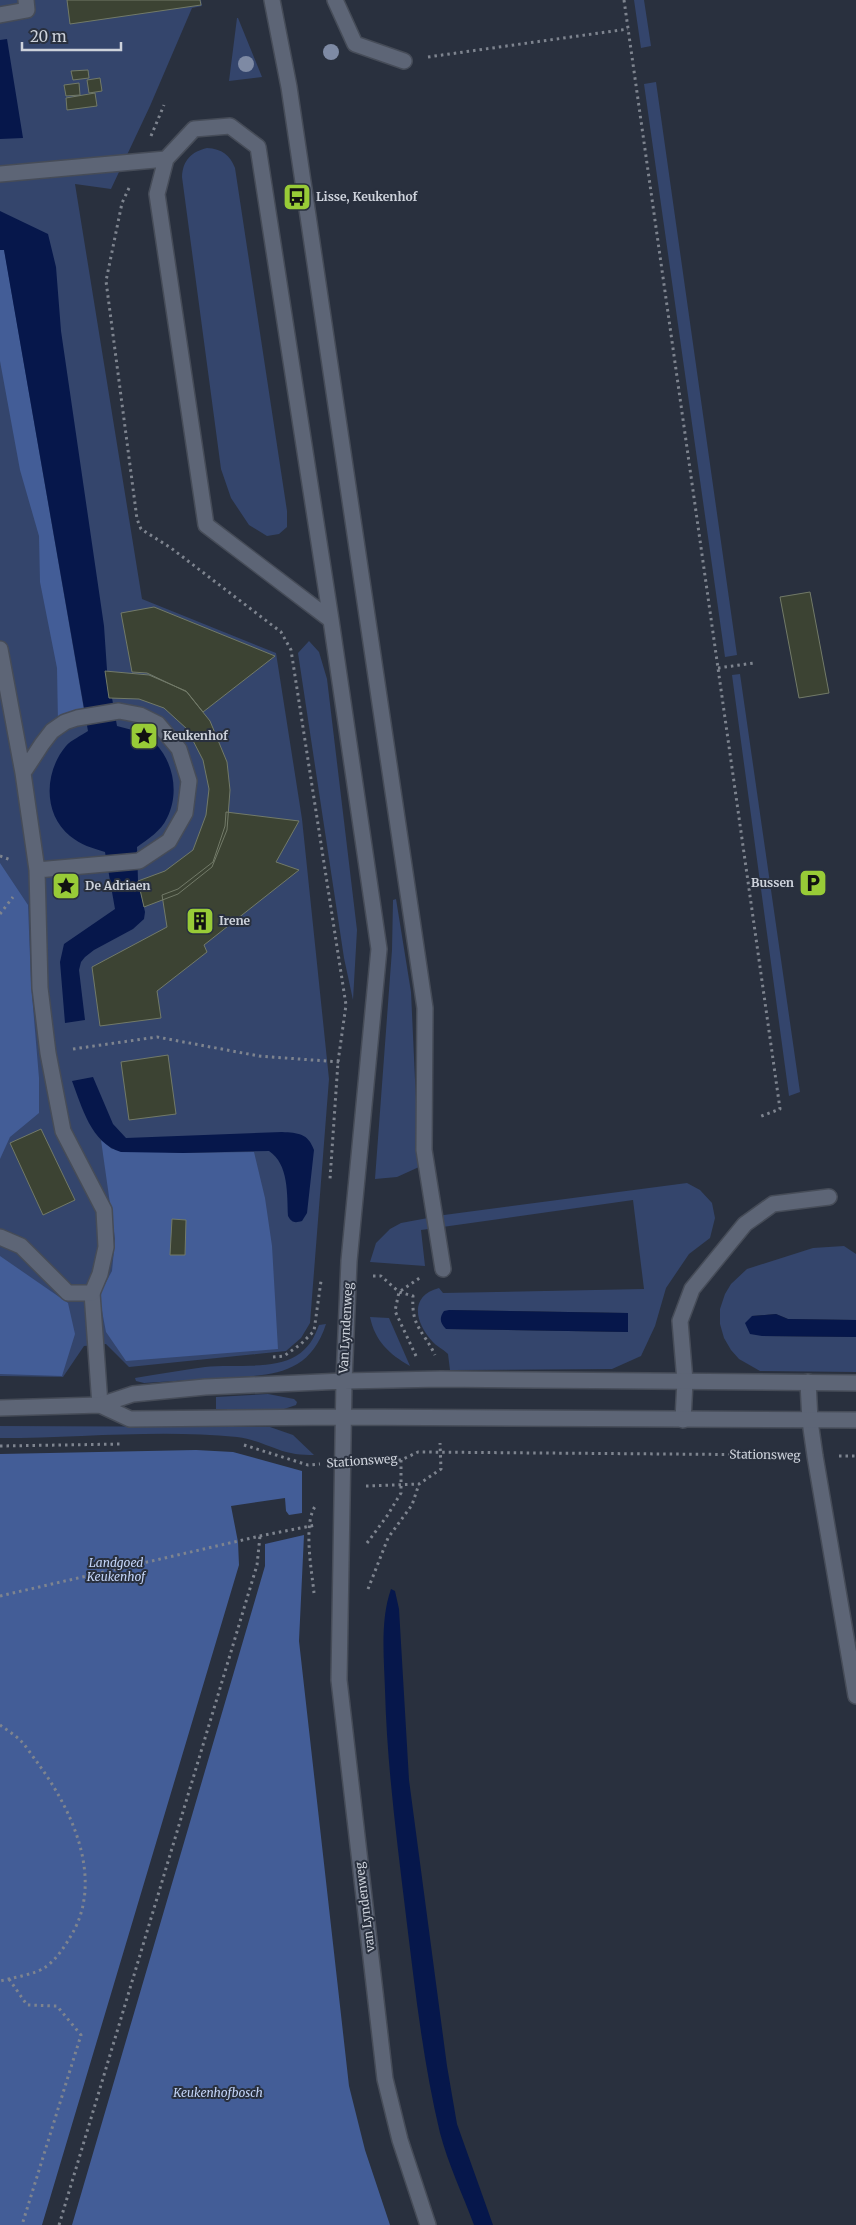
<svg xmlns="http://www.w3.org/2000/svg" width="856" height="2225" font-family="Merriweather,serif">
  <rect width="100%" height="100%" fill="#29303e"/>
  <!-- green -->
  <path fill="#34456c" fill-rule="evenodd" d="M0 0H201L202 6 192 8 150 106 111 189 75 184 142 599 276 653 302 819 329 1079 310 1323 301 1338 286 1351 129 1367 106 1344 84 1346 63 1377 0 1376Z
    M634 0H644L651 46 641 48Z
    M237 18H238L262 77 229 81Z
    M656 82 737 655 725 657 644 84Z
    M207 148C222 149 230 155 235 168L287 511V527L279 534 267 536 249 525 231 498 221 469 182 177C183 160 191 152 207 148Z
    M309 641 319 652 327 679 357 930 353 1000 344 958 298 653Z
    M740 674 800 1092 789 1096 732 675Z
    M396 899 411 992 419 1167 397 1177 375 1179 392 950 393 900Z
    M687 1183 700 1190 712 1203 715 1218 710 1238 689 1254 666 1288 655 1326 641 1356 612 1369 450 1370 448 1354C443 1349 436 1346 432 1341 415 1322 409 1296 439 1288L443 1293 644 1289 633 1200 421 1230 425 1266 370 1262 376 1243 390 1229 401 1223 444 1215ZM449 1310 627 1313 628 1332 446 1329Z
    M844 1246 856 1254V1320L788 1319 776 1314 752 1316 762 1336 856 1337V1372L760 1371 739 1359 731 1350 724 1338 720 1324V1309L725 1294 731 1284 747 1269 813 1248Z
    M370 1317 389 1318 410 1366C389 1354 375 1341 370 1317Z
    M326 1324C309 1377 269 1375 222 1378 196 1380 170 1381 144 1383L136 1381 135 1378C159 1374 182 1370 205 1367 231 1364 274 1370 296 1356 309 1348 314 1338 319 1325Z
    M268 1394 294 1399 297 1402 296 1405 284 1409H216V1397Z
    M0 1426 270 1427 293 1435 314 1455C302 1455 289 1454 277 1449 263 1444 252 1439 237 1437 159 1429 78 1438 0 1438Z"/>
  <!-- forest -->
  <path fill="#435d97" d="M4 249 84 710 58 723 57 668 40 582 39 536 20 470 0 361V250Z
    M0 863 28 905 31 983 39 1078V1113L10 1137 0 1159Z
    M101 1140 112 1149 183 1153 254 1152 265 1198 272 1246 278 1349 126 1361 106 1332 99 1295 112 1271 115 1239Z
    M0 1256 68 1303 75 1334 62 1376 0 1374Z
    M196 1450 233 1452 302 1471V1513L289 1515 286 1511 285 1498 231 1506 238 1542 239 1565 42 2225H0V1454Z
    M304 1535 299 1641 349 2086 365 2150 390 2225H72L265 1566V1544Z"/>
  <!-- water -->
  <path fill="#06174b" d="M7 39 23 138 0 139V40Z
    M0 211 48 234 56 267 61 331 104 626 107 670 117 726C123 728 130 729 136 731 169 743 183 787 167 818 161 831 148 839 137 847L138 881 145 912 144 919 133 929 94 950 85 957 81 962 79 970 85 1020 65 1023 60 962 64 944 115 909 105 852C92 848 81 845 70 836 43 814 44 772 66 746 71 740 81 736 88 731L4 250H0Z
    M93 1077 113 1124 126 1138 282 1132C298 1133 308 1133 314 1150L307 1213 302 1221C295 1223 292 1223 288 1216 287 1195 289 1164 269 1151L183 1153 121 1152C91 1143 82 1107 72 1081Z
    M449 1310 628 1313V1332L446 1329C440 1323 439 1318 444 1311Z
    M776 1314 788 1319 856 1320V1337L762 1336 750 1334 745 1323 752 1316Z
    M391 1589 395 1591 399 1609 409 1780 447 2066 457 2124 493 2225H474C463 2195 448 2164 440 2133 423 2062 415 1989 406 1916 397 1841 387 1766 385 1690 384 1658 380 1620 391 1589Z"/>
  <!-- building -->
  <path fill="#3c4333" stroke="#727a68" d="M67 0H200L201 5 70 24Z
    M88 70 89 78 73 80 71 71Z
    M100 78 102 91 89 93 87 80Z
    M79 83 80 95 66 96 64 85Z
    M95 93 97 106 67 110 66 98Z
    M810 592 829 693 799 698 780 597Z
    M154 607 275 656 203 712 187 692 147 673 132 672 121 613Z
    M105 671 149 675 186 691 210 721 227 762 230 790 227 830 212 867 178 894 144 907 138 881 165 871 193 850 206 815 209 789 203 760 187 729 164 708 139 699 109 698Z
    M226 812 299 821 276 862 299 870 204 945 207 952 157 991 161 1018 100 1026 92 967 167 927 162 895 178 889 213 862 225 826Z
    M168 1055 176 1114 129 1120 121 1062Z
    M41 1129 75 1200 43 1215 10 1143Z
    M172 1219 186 1220 185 1255H170Z"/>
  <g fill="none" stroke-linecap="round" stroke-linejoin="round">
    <defs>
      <path id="lane" d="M0 174 166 159
        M331 620 206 525 157 194 166 159 194 129 230 126 258 147 331 620 379 949 349 1261 344 1381
        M92 1293 100 1405
        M808 1382 810 1421 815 1456 856 1696
        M683 1420 685 1381 680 1321 692 1289 745 1224 773 1204 829 1197"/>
      <path id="street" d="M272 0 289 87 425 1008 424 1150 443 1269
        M335 0 355 44 404 61
        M0 15 27 10 26 0
        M0 649 23 773 37 870 40 988 48 1053 63 1131 104 1210 106 1247 100 1274 92 1293H68L21 1246 0 1237
        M23 773 42 744 52 731 65 722 77 718 119 711 140 715 158 724 179 749 189 781 185 813 169 841 139 861 37 870"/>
      <path id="secondary" d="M344 1381 339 1680 385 2079 400 2140 428 2225
        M100 1405 130 1419 343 1417 856 1420
        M0 1408 100 1405 133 1394 205 1387 344 1381 441 1379 856 1383"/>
    </defs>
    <!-- lane casing -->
    <use href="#lane" stroke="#464c58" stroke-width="18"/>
    <!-- street casing -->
    <use href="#street" stroke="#464c58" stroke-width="18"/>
    <!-- secondary casing -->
    <use href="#secondary" stroke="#464c58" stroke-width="18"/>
    <!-- path -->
    <path stroke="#7e848f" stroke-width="3" stroke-dasharray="2.5 4" stroke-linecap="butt" d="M624 0 780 1109 759 1117
      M428 57 628 29
      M151 136 164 105
      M129 188 122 203 106 281 137 519 141 529 171 548 281 632 291 650 346 1005 338 1062 330 1179
      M718 668 754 663
      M0 856 11 860
      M0 914 13 897
      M73 1049 157 1037 259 1056 339 1062
      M373 1276H381L399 1292 413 1296C411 1327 423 1330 435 1355
      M416 1356 395 1311 399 1292 421 1277
      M273 1357 284 1356 301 1344 314 1331 321 1281
      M244 1445 308 1465 320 1464
      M0 1446 123 1444
      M839 1456H856
      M366 1461 401 1460 418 1452 790 1455
      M366 1486 419 1484 441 1469 440 1443
      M367 1543 387 1516 401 1493V1460
      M368 1589 388 1538 412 1505 419 1484
      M314 1593C312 1572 302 1520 317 1504
      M0 1596 260 1536 316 1525
      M0 1725C7 1730 15 1735 21 1741 27 1747 32 1756 37 1762 73 1811 106 1882 69 1939 63 1949 54 1962 44 1968 35 1974 12 1978 0 1981
      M9 1979 27 2005 57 2006 81 2035 22 2225
      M59 2225 257 1565 260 1536"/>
    <!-- lane -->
    <use href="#lane" stroke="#5d6576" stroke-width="15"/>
    <!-- street -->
    <use href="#street" stroke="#5d6576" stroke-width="15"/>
    <!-- secondary -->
    <use href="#secondary" stroke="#5d6576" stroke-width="15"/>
  </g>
  <!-- trees -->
  <g fill="#7e8aa4">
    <circle cx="331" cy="52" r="8"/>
    <circle cx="246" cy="64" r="8"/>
  </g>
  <!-- icons -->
  <defs>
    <symbol id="bus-square" viewBox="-11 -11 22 22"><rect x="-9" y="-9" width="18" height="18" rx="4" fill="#98cb37" stroke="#29303e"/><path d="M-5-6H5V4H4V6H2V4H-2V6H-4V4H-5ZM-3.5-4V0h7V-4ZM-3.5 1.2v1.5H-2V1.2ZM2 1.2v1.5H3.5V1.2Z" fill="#111"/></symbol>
    <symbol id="sight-square" viewBox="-11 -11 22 22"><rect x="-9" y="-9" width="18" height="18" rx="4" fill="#98cb37" stroke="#29303e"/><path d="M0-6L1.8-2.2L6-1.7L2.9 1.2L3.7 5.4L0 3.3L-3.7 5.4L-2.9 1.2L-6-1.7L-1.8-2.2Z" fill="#111"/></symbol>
    <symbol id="parking-square" viewBox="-11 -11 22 22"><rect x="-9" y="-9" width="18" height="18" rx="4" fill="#98cb37" stroke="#29303e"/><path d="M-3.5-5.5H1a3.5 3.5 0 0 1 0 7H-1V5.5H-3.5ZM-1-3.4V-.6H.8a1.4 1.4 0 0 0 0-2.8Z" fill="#111"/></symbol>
    <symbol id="building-square" viewBox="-11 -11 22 22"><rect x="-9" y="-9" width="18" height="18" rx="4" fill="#98cb37" stroke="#29303e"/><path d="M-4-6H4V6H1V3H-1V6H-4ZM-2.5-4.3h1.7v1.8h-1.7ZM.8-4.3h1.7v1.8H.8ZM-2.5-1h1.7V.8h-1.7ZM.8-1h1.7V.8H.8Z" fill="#111"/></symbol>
  </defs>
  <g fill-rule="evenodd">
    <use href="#bus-square" x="281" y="181" width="32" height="32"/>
    <use href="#sight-square" x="128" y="720" width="32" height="32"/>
    <use href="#parking-square" x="797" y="867" width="32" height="32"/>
    <use href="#sight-square" x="50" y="870" width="32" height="32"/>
    <use href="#building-square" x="184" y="905" width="32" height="32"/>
  </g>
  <g text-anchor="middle" stroke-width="4" stroke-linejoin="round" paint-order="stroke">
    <!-- poi labels -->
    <g font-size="12" font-weight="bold" fill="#cdd2db" stroke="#29303e" text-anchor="start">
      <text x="316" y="201">Lisse, Keukenhof</text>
      <text x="163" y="740">Keukenhof</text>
      <text x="794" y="887" text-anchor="end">Bussen</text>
      <text x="85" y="890">De Adriaen</text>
      <text x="219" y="925">Irene</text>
    </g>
    <!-- street labels -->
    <g font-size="12" fill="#cdd2db" stroke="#29303e">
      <text transform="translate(346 1328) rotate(-87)" y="4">Van Lyndenweg</text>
      <text transform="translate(765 1455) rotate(1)" y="4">Stationsweg</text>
      <text transform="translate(362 1461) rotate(-4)" y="4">Stationsweg</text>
      <text transform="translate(365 1907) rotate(-97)" y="4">van Lyndenweg</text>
    </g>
    <!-- park labels -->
    <g font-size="12" font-style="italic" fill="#c3d4f7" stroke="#29303e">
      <text x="116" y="1567">Landgoed<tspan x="116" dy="14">Keukenhof</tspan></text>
      <text x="218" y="2097">Keukenhofbosch</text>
    </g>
  </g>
  <!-- scale -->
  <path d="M22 42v8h99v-8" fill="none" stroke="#cdd2db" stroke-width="2.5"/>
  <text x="30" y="42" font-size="15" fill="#cdd2db" stroke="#29303e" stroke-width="4" paint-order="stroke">20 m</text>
</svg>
